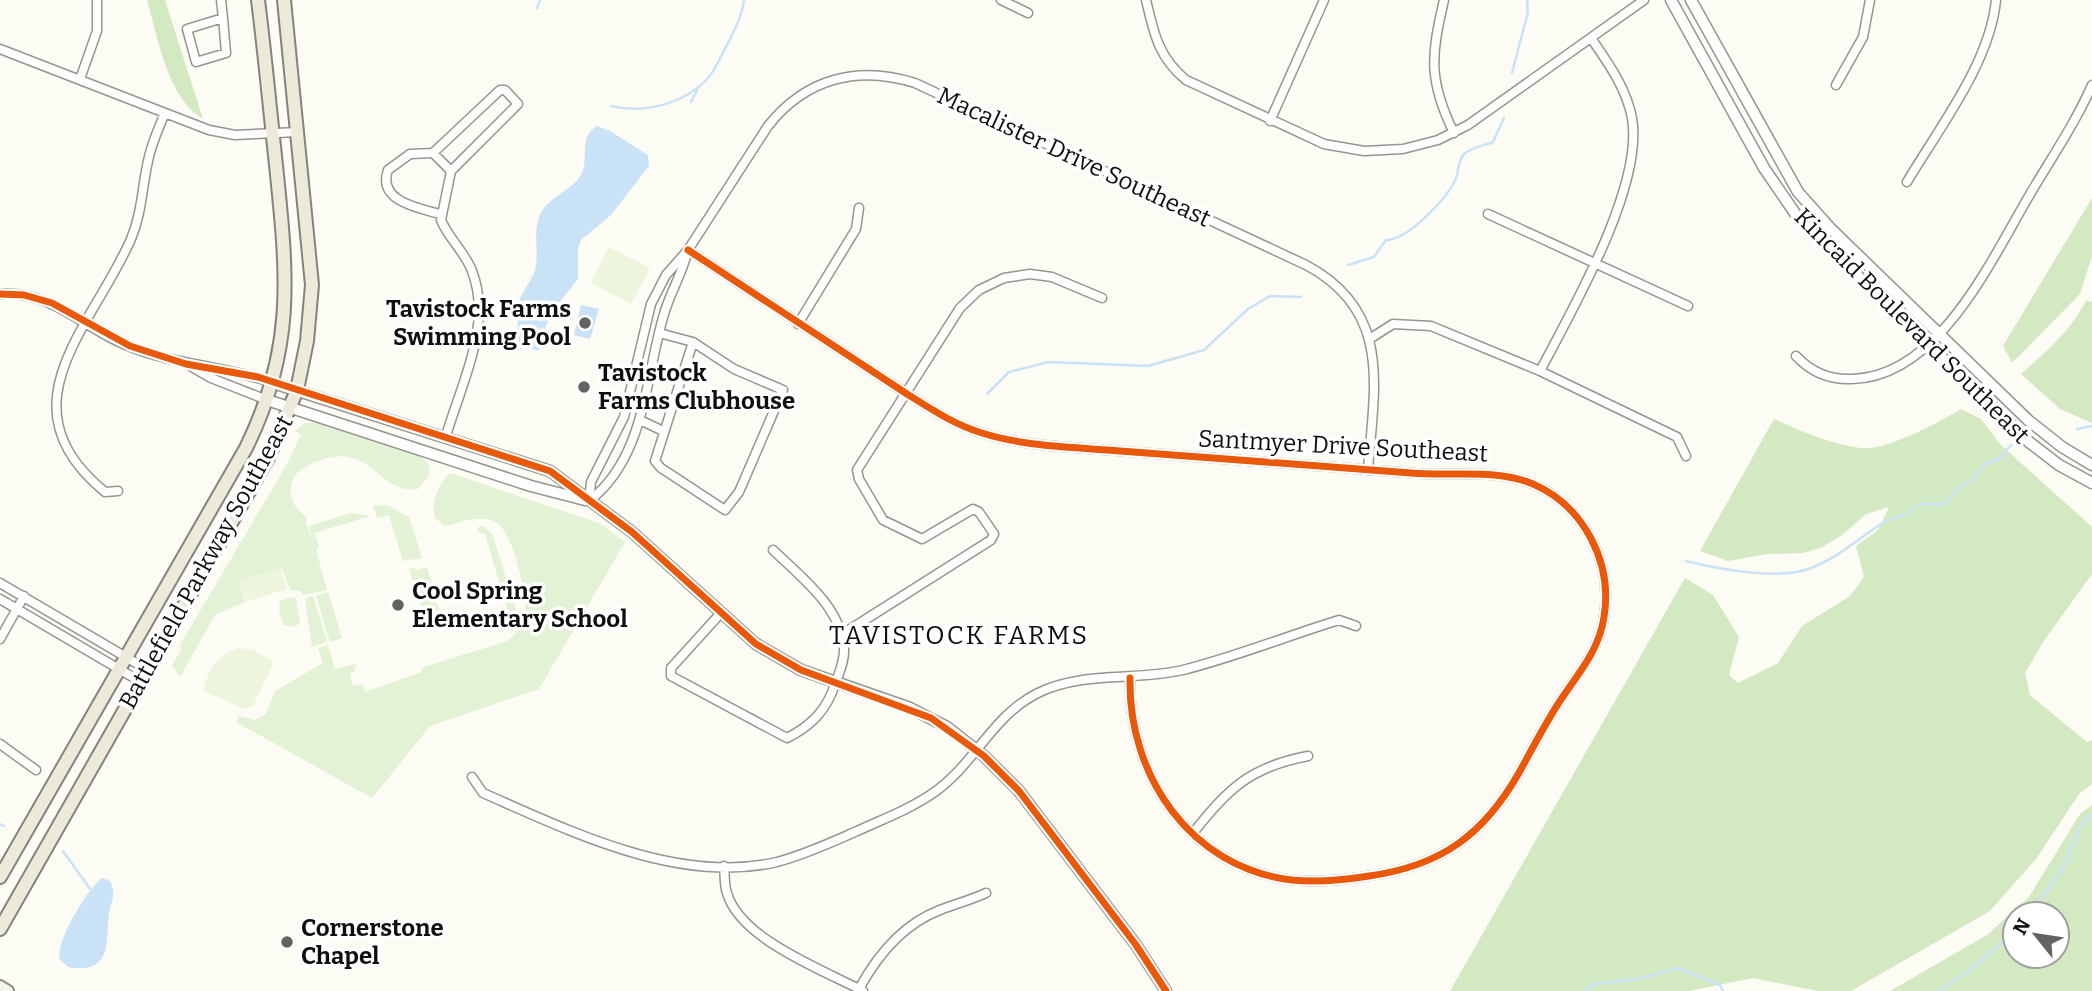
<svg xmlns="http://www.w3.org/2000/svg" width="2092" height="991" font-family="Bitter,serif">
  <rect width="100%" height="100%" fill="#fcfbf4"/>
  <!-- green -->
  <path fill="#e3f2d4" d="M305 423H317L422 457 429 465V475L418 489C375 496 372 433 307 466 297 471 290 479 291 491 291 504 298 510 307 518L306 524 313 542 309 526 351 513 370 516 315 533 319 548 316 550 327 590 304 595 300 591 290 590 282 569 239 581 245 602 215 615 180 677 172 665 181 650 180 645 287 464 301 435 295 431Z
    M450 473 599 523 625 542 539 689 430 726 372 798 236 722 239 716 255 720 266 714 275 691 323 663 318 648 328 645 335 669 356 664 354 672 350 673 353 686 363 684 365 692 422 672 421 668 507 641 526 624C528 602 515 531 494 521 479 514 460 523 445 526L435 518C430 504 439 483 450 473Z
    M387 505 409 517 422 558 403 561 389 515 377 518 373 506Z
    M483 526 492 533 516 610 514 624 499 632 493 629 494 624 510 618 485 534 477 532 478 527Z
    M411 567 417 570 427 567 439 610 424 614 409 569Z
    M328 592 342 638 330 642 316 596Z
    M313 596 327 642 312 647 305 598Z
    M291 597 296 599 300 623 295 627 284 625 279 610 280 601Z"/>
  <!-- forest -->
  <path fill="#d2e9c1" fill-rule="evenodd" d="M147 0H165L203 119C167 98 158 37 147 0Z
    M2092 198V256L2080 294 2012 363 2003 346Z
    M2086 300 2092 302V423L2060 409 2021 374C2045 353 2073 329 2086 300Z
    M1961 409 1981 419 2001 445 2092 527V574L2043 642 2025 673 2030 695 2087 742 2092 740V784L2079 794 2036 859 1990 911 1851 991H1818L1753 978 1689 991H1450L1685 578 1713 595 1739 637 1729 675 1738 683 1778 663 1802 626 1850 596 1864 577 1856 546 1878 530 1889 507 1866 514 1841 536 1820 548 1803 553 1767 554 1728 561 1700 551 1774 419C1800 431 1832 445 1861 448 1887 451 1939 422 1961 409Z
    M2092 805V991H1890L1987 935 2029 897 2080 814ZM2015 914H2057V956H2015Z"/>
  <!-- pitch -->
  <path fill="#edf6dd" d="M609 247 650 268 631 304 591 283Z
    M280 568 287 589 245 602 238 581Z
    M239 648 253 650 274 662 253 706 245 709 203 691C208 669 217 656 239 648Z"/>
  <!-- water -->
  <path fill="#cae2f6" d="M597 126 610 131 648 155 649 166 611 215 581 240 578 248V279L558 304 546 325 543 347 537 351 526 346 518 351C518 340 517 308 520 299 524 289 532 280 535 270 540 250 531 231 542 211 551 195 578 188 583 170 588 154 579 137 597 126Z
    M581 305 599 309 590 339 574 335Z
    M102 878 110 881C117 894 111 901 109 913 106 941 112 976 68 967L60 960C54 944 87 889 102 878Z"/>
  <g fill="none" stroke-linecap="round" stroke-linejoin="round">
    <!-- stream -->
    <path stroke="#cae2f6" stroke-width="2.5" d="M537 8 540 0
      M1512 73 1528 12 1527 0
      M691 102 699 86
      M611 106C643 114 684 104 707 79 717 68 722 53 729 41 736 27 742 16 744 0
      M1348 265 1374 257 1386 240C1408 240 1445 200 1455 181 1458 174 1459 159 1463 155 1471 147 1483 146 1493 142L1504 118
      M987 394 1009 372 1048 362 1148 366 1204 350 1248 309 1270 296 1301 297
      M2077 429 2092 426
      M1686 561C1718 569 1777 580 1808 569 1835 560 1858 539 1881 524 1894 516 1908 517 1918 504H1945L1957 489 1975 477 1985 463 1999 459 2011 445
      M0 824 4 826
      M63 851 90 889
      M2030 914 2064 866 2081 825 2092 814
      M1585 991 1593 984 1638 979 1677 968 1720 985 1723 991
      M1938 991 1967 972 2015 932"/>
    <defs>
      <path id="minor" d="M221 0 223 18
        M1001 0 1028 13
        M1146 0C1154 33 1158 57 1186 80L1324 144 1364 151 1403 149 1438 140 1468 125 1644 0
        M1444 0C1431 56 1428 80 1454 133
        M223 18 226 53 196 62 187 29Z
        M0 49 209 130 235 135 298 132
        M80 79 97 31V0
        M1836 85 1863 37 1870 0
        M1270 121 1324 0
        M433 153 451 171 441 220C448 238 465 252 472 271 493 325 461 384 446 436
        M1907 182C1939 128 1990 63 1996 0
        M440 214C418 208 377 201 388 170L410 154 433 153 500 90H505L518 104 451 171
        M1488 214 1688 306
        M688 250 907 394C931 409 955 425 982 433 1026 447 1074 447 1120 451 1217 459 1314 465 1411 473 1453 477 1494 468 1533 484 1584 506 1613 563 1604 617 1599 652 1576 676 1558 704 1544 726 1532 749 1520 771 1484 835 1441 866 1369 876 1344 880 1318 883 1292 880 1190 868 1128 775 1130 678
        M0 294C46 291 74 319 113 339 163 365 221 364 273 383
        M798 324 856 229 859 208
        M659 333 693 342 734 369 783 390 739 492 725 510 661 468 655 461 693 342
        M1371 338 1393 324 1431 326 1540 371 1677 437 1686 456
        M1796 356C1811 372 1830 380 1852 379 1939 377 1991 260 2029 196 2050 160 2075 124 2092 85
        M192 367 211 378 267 400
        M1540 371C1572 310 1644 186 1632 118 1626 87 1608 63 1591 38
        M640 420 663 431
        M118 491 105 492C0 406 92 328 131 239 142 213 142 187 148 161 151 145 158 130 164 115
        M589 501 591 482 624 417 651 304 666 275 688 250 768 126C806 78 858 65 915 83L1306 265C1393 311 1374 388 1368 470
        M589 501C646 457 645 377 664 314 670 293 682 274 687 253
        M0 583 148 670
        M0 599 141 682
        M720 614 671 668V676L787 738C811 726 827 710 835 684 839 673 845 660 844 648 841 607 800 576 773 550
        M841 635 991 540 994 534 979 512 973 509 922 539 883 520 859 479 857 470 960 308 979 290 1004 278 1030 274 1052 277 1102 298
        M0 639 24 596
        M0 744 36 770
        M472 777 483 793C570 831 678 885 777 862 804 855 830 843 855 832 883 819 911 809 936 791 975 763 993 715 1038 693 1082 671 1135 681 1183 670 1235 657 1287 636 1339 620L1356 626
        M1193 833C1229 788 1250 767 1308 756
        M724 866C725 874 724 885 727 893 740 939 823 970 863 991
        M859 989C877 956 903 924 940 910 955 904 971 900 986 893"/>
      <path id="tertiary" d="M1671 0 1764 168 1799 219 2029 442 2059 465 2092 483
        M1691 0 1798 192 1831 229 2028 420 2062 447 2092 465
        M273 383 550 471 632 532 756 644 801 670 910 708 947 727 984 756 1019 791 1136 945 1166 991
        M267 400 531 486 585 500"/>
      <path id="secondary" d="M0 986 8 991"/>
      <path id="primary" d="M0 877 246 448C296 347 287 273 276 165 270 110 265 55 258 0
        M0 929 268 458 297 390 307 341 312 285 284 0"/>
    </defs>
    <!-- minor casing -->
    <use href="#minor" stroke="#969592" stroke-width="11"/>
    <!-- tertiary casing -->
    <use href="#tertiary" stroke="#969592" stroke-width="13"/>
    <!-- secondary casing -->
    <use href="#secondary" stroke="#8c8c89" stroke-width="14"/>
    <!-- primary casing -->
    <use href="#primary" stroke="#83837f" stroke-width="16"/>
    <!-- minor -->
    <use href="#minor" stroke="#fffefd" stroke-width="8"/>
    <!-- tertiary -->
    <use href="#tertiary" stroke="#fffefd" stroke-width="10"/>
    <!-- secondary -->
    <use href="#secondary" stroke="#f5f5eb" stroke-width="10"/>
    <!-- primary -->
    <use href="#primary" stroke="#edeada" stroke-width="12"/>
    <defs>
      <path id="cycleway" d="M688 250 907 394C931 409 955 425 982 433 1026 447 1074 447 1120 451 1217 459 1314 465 1411 473 1453 477 1494 468 1533 484 1584 506 1613 563 1604 617 1599 652 1576 676 1558 704 1544 726 1532 749 1520 771 1484 835 1441 866 1369 876 1344 880 1318 883 1292 880 1190 868 1128 775 1130 678
        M0 294 24 295 52 303 130 346 186 364 258 377 550 471 632 532 756 644 801 670 931 718 984 756 1019 791 1136 945 1166 991"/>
    </defs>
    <!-- cycleway casing -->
    <use href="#cycleway" stroke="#fff" stroke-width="11"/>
    <!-- cycleway -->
    <use href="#cycleway" stroke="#e8590c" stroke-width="7"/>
  </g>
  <!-- markers -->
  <g fill="#62625f" stroke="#fff" stroke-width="2.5">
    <circle cx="585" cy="323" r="7"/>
    <circle cx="584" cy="387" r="7"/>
    <circle cx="398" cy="605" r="7"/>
    <circle cx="287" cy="942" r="7"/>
  </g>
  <g text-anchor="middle" stroke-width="7" stroke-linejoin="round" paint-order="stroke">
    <!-- street labels -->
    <g font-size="24" fill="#0f0f0f" stroke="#fff">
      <text transform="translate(1074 157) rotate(25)" y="8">Macalister Drive Southeast</text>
      <text transform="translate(1912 326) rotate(45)" y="8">Kincaid Boulevard Southeast</text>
      <text transform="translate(1343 446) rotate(3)" y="8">Santmyer Drive Southeast</text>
      <text transform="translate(206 562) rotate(-61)" y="8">Battlefield Parkway Southeast</text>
    </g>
    <!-- poi labels -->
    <g font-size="24" font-weight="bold" fill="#0f0f0f" stroke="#fff" text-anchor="start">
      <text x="571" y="317" text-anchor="end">Tavistock Farms<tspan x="571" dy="28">Swimming Pool</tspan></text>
      <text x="598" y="381">Tavistock<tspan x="598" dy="28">Farms Clubhouse</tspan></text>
      <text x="412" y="599">Cool Spring<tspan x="412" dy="28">Elementary School</tspan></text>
      <text x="301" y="936">Cornerstone<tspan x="301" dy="28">Chapel</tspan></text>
    </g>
    <!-- neighbourhood labels -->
    <g font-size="26" letter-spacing="2" fill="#0f0f0f" stroke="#fff">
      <text x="959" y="644">TAVISTOCK FARMS</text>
    </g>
  </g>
  <!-- north arrow -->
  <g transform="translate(2036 935) rotate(300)"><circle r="33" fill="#ffffff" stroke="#9f9f9f" stroke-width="2"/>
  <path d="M0-5L12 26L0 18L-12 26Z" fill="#62625f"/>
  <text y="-10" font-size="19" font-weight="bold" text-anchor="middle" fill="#0f0f0f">N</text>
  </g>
</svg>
